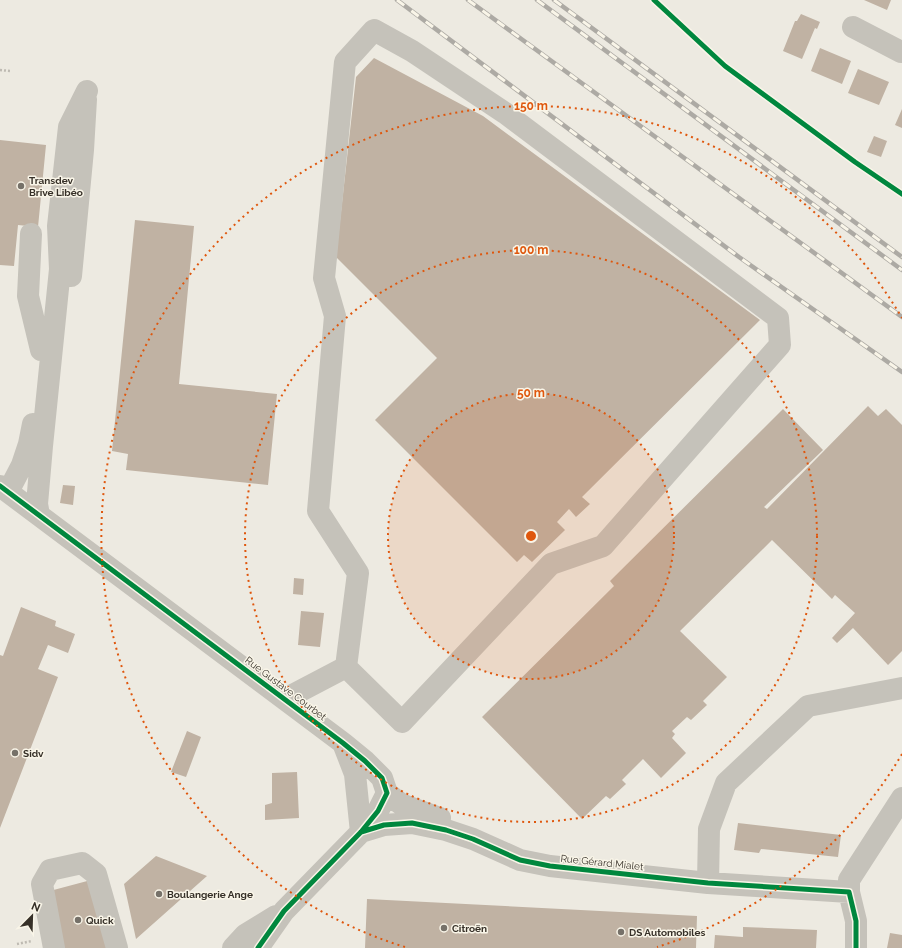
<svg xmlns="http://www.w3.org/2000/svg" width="902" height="948" font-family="Raleway,sans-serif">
  <rect width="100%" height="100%" fill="#edeae1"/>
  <!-- building -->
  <path fill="#c0b2a3" d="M864 0H891L887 10Z
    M801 14 820 22 817 29 815 28 802 59 783 51 795 21H797Z
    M820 48 851 61 842 84 811 71Z
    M374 58 483 116 760 320 582 497 590 504 576 517 569 509 557 522 565 530 532 562 524 555 517 562 375 420 437 358 336 257 356 77Z
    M858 69 889 82 879 105 848 93Z
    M902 109V128L895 125Z
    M874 136 887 141 881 157 867 152Z
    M0 140 46 145 38 227 18 225 14 266 0 265Z
    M135 220 194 226 179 384 277 394 268 485 126 470 128 454 112 451Z
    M868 406 878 416 886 409 902 425V651L888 665 853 628 837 643 832 638 855 613 835 595 832 599 772 540 680 631 727 677 703 701 707 705 691 720 687 717 672 731 675 734 672 738 686 753 661 778 643 759 622 780 626 784 610 799 606 796 582 819 482 717 614 586 610 581 783 409 823 450 764 507 767 509Z
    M63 485 75 486 73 505 60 503Z
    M294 578 304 579 303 595 293 594Z
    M21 607 56 621 55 626 75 634 68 653 48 645 38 669 58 677 0 828V655L3 656Z
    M301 611 324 613 320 647 298 645Z
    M187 731 201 737 186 777 171 772Z
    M297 772 299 818 265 820V805L272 803V773Z
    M738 823 841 835 838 857 761 849 759 853 734 850Z
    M156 856 207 876 136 939 124 884Z
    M91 880 110 948H62L46 892Z
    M367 899 697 916 696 948H365Z
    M743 927 817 930 816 948H714L715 935 743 937Z
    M890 933 902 935V948H887Z"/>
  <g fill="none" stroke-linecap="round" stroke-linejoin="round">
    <!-- path -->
    <path stroke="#bebab2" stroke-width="2.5" stroke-dasharray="2 2" stroke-linecap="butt" d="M0 70 10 71
      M17 944 32 941"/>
    <!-- minor -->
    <path stroke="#c5c2ba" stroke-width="22" d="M853 27 901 52
      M31 234 28 296 41 350
      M71 276 83 150 86 99
      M0 486 343 743 365 761 382 778 387 793 378 811 361 832 284 911 258 948
      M8 492 22 465 29 444 33 424
      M39 515 37 504 42 446 60 269 58 226 69 127 87 91
      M285 699 346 667 358 573 318 511 335 316 324 278 345 62 374 30 412 51 505 113 778 318 780 345 603 546 551 564 402 722 346 667
      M343 743 355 774 361 832
      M387 793 401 804 440 818
      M361 832 384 825 412 823 446 830 473 839 520 860 550 866 708 883 849 892
      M708 883 709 829 726 783 808 706 902 688
      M54 948 42 884 50 870 82 863 96 874 117 948
      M233 948 245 935 276 916
      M856 948V921L849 892V880L902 798"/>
    <defs>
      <path id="rail" d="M397 0 739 257 902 372
        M468 0 902 317
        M537 0 902 270
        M554 0 902 257"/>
    </defs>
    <!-- rail casing -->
    <use href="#rail" stroke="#adaaa4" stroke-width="4.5"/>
    <!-- rail -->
    <use href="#rail" stroke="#f9f5e8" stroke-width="3" stroke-dasharray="9" stroke-linecap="butt"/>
    <defs>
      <path id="cycleway" d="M654 0 725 66 855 162 902 194
        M0 486 343 743 365 761 382 778 387 793 378 811 361 832 284 911 258 948
        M361 832 384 825 412 823 446 830 473 839 520 860 550 866 708 883 849 892 856 921V948"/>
    </defs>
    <!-- cycleway casing -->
    <use href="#cycleway" stroke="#f9f5e8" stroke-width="8"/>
    <!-- cycleway -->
    <use href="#cycleway" stroke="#00873e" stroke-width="5"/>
  </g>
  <!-- distance rings -->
  <circle cx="531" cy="536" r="143" fill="#df570d" fill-opacity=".12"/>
  <g fill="none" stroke="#df570d" stroke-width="2" stroke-dasharray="2 4">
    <circle cx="531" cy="536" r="143"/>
    <circle cx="531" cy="536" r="286"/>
    <path d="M902 754A430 430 0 0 1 657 947M405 947A430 430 0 1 1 902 318"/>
  </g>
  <!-- markers -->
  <g fill="#767169" stroke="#f9f5e8" stroke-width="1.5">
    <circle cx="21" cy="186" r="4"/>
    <circle cx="15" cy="753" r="4"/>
    <circle cx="159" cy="894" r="4"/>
    <circle cx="78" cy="920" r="4"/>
    <circle cx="444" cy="928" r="4"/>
    <circle cx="621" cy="932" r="4"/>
  </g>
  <g text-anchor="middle" stroke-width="3" stroke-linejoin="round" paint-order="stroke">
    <!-- poi labels -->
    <g font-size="10" font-weight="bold" fill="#363028" stroke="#f9f5e8" text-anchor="start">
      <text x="29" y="184">Transdev<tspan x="29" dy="12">Brive Libéo</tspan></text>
      <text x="23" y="757">Sidv</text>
      <text x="167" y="898">Boulangerie Ange</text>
      <text x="86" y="924">Quick</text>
      <text x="452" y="932">Citroën</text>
      <text x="629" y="936">DS Automobiles</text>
    </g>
    <!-- street labels -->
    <g font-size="10" fill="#363028" stroke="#f9f5e8">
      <text transform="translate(286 688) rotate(37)" y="4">Rue Gustave Courbet</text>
      <text transform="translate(602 862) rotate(6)" y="4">Rue Gérard Mialet</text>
    </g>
  </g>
  <circle cx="531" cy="536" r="6" fill="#df570d" stroke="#f9f5e8" stroke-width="2"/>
  <g font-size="12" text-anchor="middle" font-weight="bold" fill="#df570d" stroke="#f9f5e8" stroke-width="3" stroke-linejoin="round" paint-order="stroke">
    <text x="531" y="110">150 m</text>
    <text x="531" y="254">100 m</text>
    <text x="531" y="397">50 m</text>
  </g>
  <!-- north arrow -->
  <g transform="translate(32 916) rotate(23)" stroke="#f9f5e8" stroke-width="3" paint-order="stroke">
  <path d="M0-3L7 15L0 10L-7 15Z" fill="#363028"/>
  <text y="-6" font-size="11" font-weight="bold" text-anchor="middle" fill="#363028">N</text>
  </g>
</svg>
